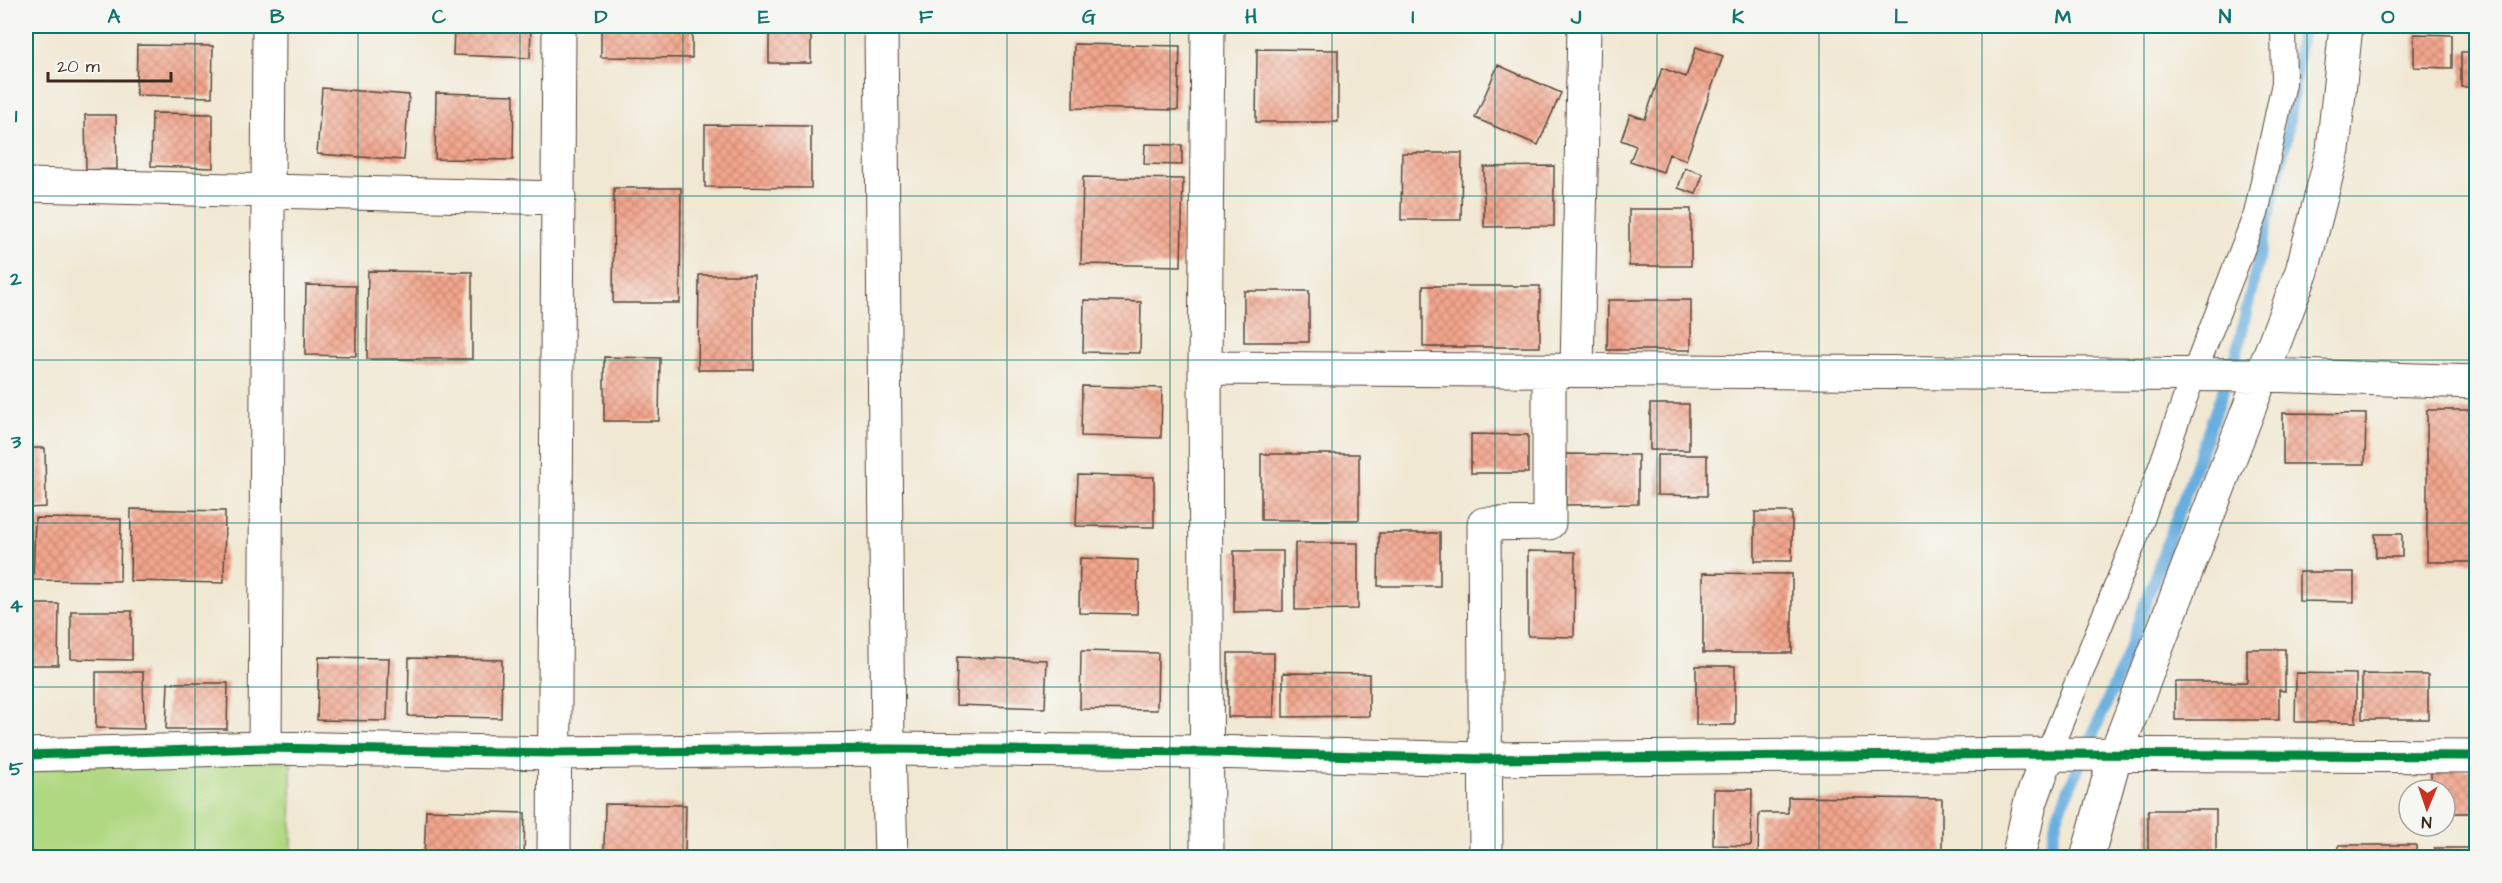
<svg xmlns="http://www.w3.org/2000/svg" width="2502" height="883" font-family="'Architects Daughter',sans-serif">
  <defs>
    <pattern id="building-cross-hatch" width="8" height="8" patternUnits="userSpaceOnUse" patternTransform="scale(1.5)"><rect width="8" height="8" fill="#f3a68e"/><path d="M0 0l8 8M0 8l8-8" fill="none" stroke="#c68773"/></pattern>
  </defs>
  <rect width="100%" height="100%" fill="#f6f6f2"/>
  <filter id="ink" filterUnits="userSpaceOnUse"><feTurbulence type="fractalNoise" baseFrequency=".0167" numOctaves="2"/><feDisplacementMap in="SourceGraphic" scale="12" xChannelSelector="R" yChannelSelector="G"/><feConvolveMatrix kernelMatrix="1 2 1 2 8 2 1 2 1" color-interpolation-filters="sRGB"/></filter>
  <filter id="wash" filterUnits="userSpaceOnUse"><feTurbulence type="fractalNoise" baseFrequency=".008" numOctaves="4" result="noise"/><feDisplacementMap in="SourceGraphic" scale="24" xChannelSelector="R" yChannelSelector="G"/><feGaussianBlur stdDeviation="1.35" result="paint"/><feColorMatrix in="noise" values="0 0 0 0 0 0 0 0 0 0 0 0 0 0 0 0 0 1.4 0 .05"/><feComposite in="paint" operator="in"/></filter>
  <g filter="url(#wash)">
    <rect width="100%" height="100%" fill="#f1e8d3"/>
    <!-- park -->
    <path fill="#b0d882" stroke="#768150" stroke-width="1.5" d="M291 761 292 857H32L26 841V766Z"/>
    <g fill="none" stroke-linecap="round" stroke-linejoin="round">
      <!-- stream -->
      <path stroke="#68aede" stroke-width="12" d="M2049 858 2057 817 2123 665 2237 352 2287 135 2302 26"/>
    </g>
    <g id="blocks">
      <!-- building -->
      <path fill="url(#building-cross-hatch)" d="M454 26H531L530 58 453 55Z
        M601 26H692V58L601 57Z
        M769 26H811V63H769Z
        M2414 34 2452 35V68L2414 67Z
        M1074 44 1180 46 1178 110 1073 108Z
        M137 45 213 46 212 97 136 95Z
        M1696 47 1723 56 1686 160 1669 154 1663 172 1630 161 1636 146 1621 140 1630 114 1645 119 1662 68 1686 77Z
        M1257 49 1338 50V122H1256Z
        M2461 52H2476V87H2461Z
        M1498 65 1561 93 1538 145 1475 118Z
        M322 88 409 95 404 160 317 154Z
        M436 93 514 95 513 160 435 159Z
        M152 113 213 114V168L151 166Z
        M85 115H116L117 169 86 170Z
        M705 125 811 126V188L705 187Z
        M1145 144 1182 145V165L1144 164Z
        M1402 153H1462L1461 220H1401Z
        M1554 166V226L1484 227V167Z
        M1685 168 1703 174 1696 194 1678 188Z
        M1083 177 1183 179 1181 266 1081 264Z
        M614 188H681L680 303H613Z
        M1629 209H1691V266H1629Z
        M368 271 472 272V359H367Z
        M699 275H754V370H698Z
        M306 285 356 286V356L305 355Z
        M1423 286H1540V347H1423Z
        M1244 291H1309V342H1244Z
        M1084 300 1141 302 1140 353 1083 352Z
        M1608 300H1691V350H1607Z
        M604 357 660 358 659 421H604Z
        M1082 386 1162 388 1161 438 1081 436Z
        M1650 404H1689V450H1650Z
        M2427 410H2476V562H2427Z
        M2283 413 2366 414 2365 464H2283Z
        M1471 434 1528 435V473H1471Z
        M26 448H45L46 507 26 508Z
        M1261 454H1359V520H1261Z
        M1566 454 1638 455V504L1566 505Z
        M1657 455H1707V496L1657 495Z
        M1078 475 1154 477V527L1076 526Z
        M131 509 225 511 224 583 130 581Z
        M1755 512H1792V561H1755Z
        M35 518 121 519 120 581 33 580Z
        M1379 533H1440V586H1378Z
        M2375 534H2402V557H2376Z
        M1295 543H1358V609L1295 610Z
        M1234 551H1283V611L1234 612Z
        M1528 551 1575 552 1574 637 1528 636Z
        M1080 558 1138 560 1137 614 1079 613Z
        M2299 572H2354V602L2299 601Z
        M1703 573 1792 574V653H1703Z
        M26 604H59L58 665H26Z
        M71 611H132V660L71 659Z
        M2247 649H2285V691L2279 690V720H2175V682H2247Z
        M1081 651 1158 653 1157 710 1080 709Z
        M1228 653H1274V717H1228Z
        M319 657 389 658 387 721 317 720Z
        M957 657 1047 660 1045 708 956 705Z
        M409 658 502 660 501 718 408 716Z
        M1696 666H1735V725H1696Z
        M96 672H143L144 729 96 728Z
        M1283 673 1369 674V716L1283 717Z
        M2296 673 2356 674V722H2295Z
        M2362 674 2428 675V719H2362Z
        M168 683H228L227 729H166Z
        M2431 770H2476V813H2445V790H2431Z
        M1714 789H1752L1751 846 1713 845Z
        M1788 797 1942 799V858H1758L1759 813H1788Z
        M605 804 686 805 685 853 604 852Z
        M426 810 525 813 524 858H424Z
        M2148 810H2216V854H2148Z
        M2339 845H2416V858H2339Z
        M2434 848H2476V858H2434Z"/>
    </g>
  </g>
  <g filter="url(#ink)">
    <use href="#blocks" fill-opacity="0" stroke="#564639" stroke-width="1.5"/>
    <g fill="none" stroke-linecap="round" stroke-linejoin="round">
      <defs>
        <path id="lane" d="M2048 754 2133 545 2193 376 2256 214 2284 83 2283 26"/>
        <path id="street" d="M26 185 559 198
          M1205 368 2263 375 2476 382
          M1577 370 1584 26
          M265 748 269 26
          M26 755 265 748 554 753 888 749 1207 752 1484 759 2048 754 2476 756
          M554 858 559 26
          M1207 858 1205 368 1208 26
          M1486 858 1484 524 1549 523V371
          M2018 858 2030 804 2048 754
          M2087 858 2115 756 2302 271 2333 150 2346 26"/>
        <path id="secondary" d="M881 26 888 749 891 858"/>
      </defs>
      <!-- lane casing -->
      <use href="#lane" stroke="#564639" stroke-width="26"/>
      <!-- street casing -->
      <use href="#street" stroke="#564639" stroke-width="35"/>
      <!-- secondary casing -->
      <use href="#secondary" stroke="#564639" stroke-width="35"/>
      <!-- lane -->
      <use href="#lane" stroke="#fff" stroke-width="24"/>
      <!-- street -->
      <use href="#street" stroke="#fff" stroke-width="33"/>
      <!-- secondary -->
      <use href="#secondary" stroke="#fff" stroke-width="33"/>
      <defs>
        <path id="cycleway" d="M26 755 265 748 554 753 888 749 1207 752 1484 759 2048 754 2476 756"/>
      </defs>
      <!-- cycleway casing -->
      <use href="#cycleway" stroke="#f6f6f2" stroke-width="13"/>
      <!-- cycleway -->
      <use href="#cycleway" stroke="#00873e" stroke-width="9"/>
    </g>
  </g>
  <!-- grid -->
  <path fill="none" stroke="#0f766e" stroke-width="1.5" stroke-opacity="0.55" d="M195 26V858M358 26V858M520 26V858M683 26V858M845 26V858M1007 26V858M1170 26V858M1332 26V858M1495 26V858M1657 26V858M1819 26V858M1982 26V858M2144 26V858M2307 26V858M26 196H2476M26 360H2476M26 523H2476M26 687H2476"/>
  <!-- margin -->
  <rect width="2502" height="883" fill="none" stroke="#f6f6f2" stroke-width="66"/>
  <!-- north arrow -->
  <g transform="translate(2427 808) rotate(182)"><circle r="28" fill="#f6f6f2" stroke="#aba49d" stroke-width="1.5"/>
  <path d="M0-4.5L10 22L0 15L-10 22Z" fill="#c8321e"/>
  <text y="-9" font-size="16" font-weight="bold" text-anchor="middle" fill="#3b2a1e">N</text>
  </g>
  <!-- scale -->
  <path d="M48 72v9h123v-9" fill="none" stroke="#3b2a1e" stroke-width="3"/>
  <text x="57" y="72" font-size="18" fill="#3b2a1e" stroke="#f6f6f2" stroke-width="4.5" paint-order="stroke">20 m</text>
  <rect x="33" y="33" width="2436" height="817" fill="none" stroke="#0f766e" stroke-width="2"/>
  <g font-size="20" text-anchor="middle" font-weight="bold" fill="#0f766e">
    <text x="114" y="23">A</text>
    <text x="277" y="23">B</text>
    <text x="439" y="23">C</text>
    <text x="601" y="23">D</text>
    <text x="764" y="23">E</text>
    <text x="926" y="23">F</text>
    <text x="1089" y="23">G</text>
    <text x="1251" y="23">H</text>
    <text x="1413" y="23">I</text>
    <text x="1576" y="23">J</text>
    <text x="1738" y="23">K</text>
    <text x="1901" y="23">L</text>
    <text x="2063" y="23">M</text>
    <text x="2225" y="23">N</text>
    <text x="2388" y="23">O</text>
    <text x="16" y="122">1</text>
    <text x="16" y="285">2</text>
    <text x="16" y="448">3</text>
    <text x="16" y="612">4</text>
    <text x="16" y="775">5</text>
  </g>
</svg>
